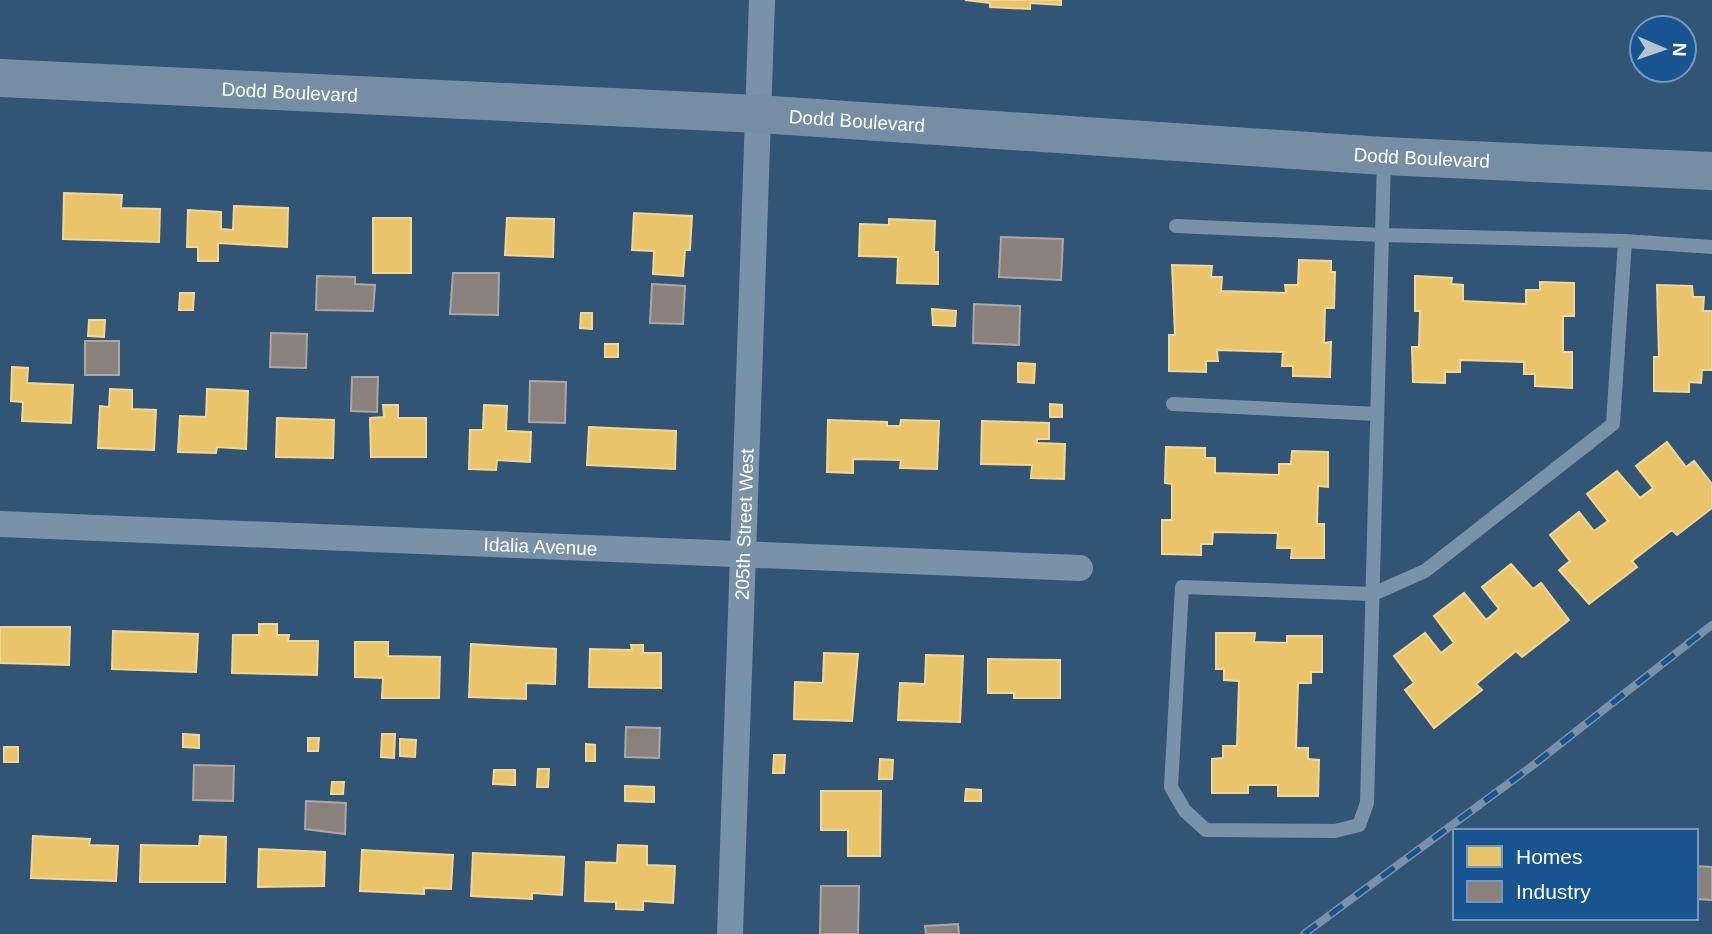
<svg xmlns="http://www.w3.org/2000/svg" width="1712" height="934" font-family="Helvetica,sans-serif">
  <rect width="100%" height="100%" fill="#325475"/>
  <!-- homes -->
  <path fill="#e9c46a" stroke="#f0d697" stroke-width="2" d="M965 0H1061V5L1030 3V9L990 7V3Z
    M64 193 122 195 121 208 160 209 159 242 63 239Z
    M234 206 288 208 287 247 218 243V261H198V247H187L188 210 221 212V229L233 230Z
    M634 213 692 216 690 250H685L683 276 653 274 654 251 632 250Z
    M373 218H411V273H373Z
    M507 218 554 219 553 257 505 255Z
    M889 219 935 221 934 252H938V284L897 283 898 257 859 256 860 224 889 225Z
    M1299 260 1331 261V272H1335L1334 308H1325L1324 343 1331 342 1330 377 1293 376V366H1282L1283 352 1217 350 1218 361H1206V372L1169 371V335H1175L1172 265 1212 266 1211 277H1222L1221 291 1286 293 1285 285H1298Z
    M1415 276 1452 278 1451 284 1463 285V301L1526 304V290H1540V282L1574 283V316H1563V352H1572V388L1535 386V374H1524V362L1460 360V372H1445V383L1413 382 1412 347H1419L1420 311H1415Z
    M1657 285 1692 286 1693 297H1704L1703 311H1712V370H1702L1701 383 1689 382V392L1654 391V357H1659Z
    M180 293H194L193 310H179Z
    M932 309 956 311 955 326 933 325Z
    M581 313H592V329L580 328Z
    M89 320H105L104 337 88 336Z
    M605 344H618V357H605Z
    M1018 363 1035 364 1034 383 1018 382Z
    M12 367 28 368 27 383 73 385 71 423 22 421 23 402 11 401Z
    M110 389 132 390V409L156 410 154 450 98 448 100 406 109 407Z
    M207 389 248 391 246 449 217 447 216 453 178 452 180 416 206 417Z
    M1050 404 1062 405V417H1050Z
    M383 405H398V418H426V457H371L370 418 384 417Z
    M484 405 507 406 506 431 531 432 530 462 497 460 496 470 469 469 470 430H483Z
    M277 418 334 420 333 458 276 457Z
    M828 420 887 422V426H900L901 420 939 421 937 469 900 468 901 460 853 459V473L827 472Z
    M982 421 1049 423V439H1037V443L1065 444 1064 479 1031 478 1032 465 981 464Z
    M589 427 676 431 675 469 587 465Z
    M1667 442 1686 467 1694 461 1712 484V508L1677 535 1672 530 1632 561 1637 567 1589 604 1559 570 1570 561 1550 535 1579 512 1594 531 1608 521 1587 494 1617 471 1640 498 1653 488 1636 466Z
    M1166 447 1205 448V458H1215V473L1279 475V464H1291L1292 451 1328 452V487L1318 486 1317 524H1324V558H1291L1292 548H1277L1278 533 1213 532 1212 544H1201V555L1162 554V520H1172V484L1165 483Z
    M1511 564 1533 589 1541 583 1569 620 1522 657 1516 651 1476 684 1482 690 1434 728 1405 690 1414 683 1394 656 1425 633 1441 653 1454 643 1434 616 1464 593 1486 620 1499 609 1482 587Z
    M259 624H277V635H289L288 641H318L317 675 232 673 233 635H259Z
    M0 627H70L69 665 0 663Z
    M113 631 198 634 196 672 112 669Z
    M1216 633H1255L1254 642 1287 643V636H1322V672H1311V683H1298L1296 748H1308V759L1319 760 1318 796H1278V785H1248V793H1212V759L1223 758V746H1237L1239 681 1224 680V669H1216Z
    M355 642H388V656L440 657 439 698H382L383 678 355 677Z
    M471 644 556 649 555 684 526 683V699L469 697Z
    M631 645H643V653H661V688L589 687 590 649 632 650Z
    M824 653 858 654 852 721 794 719 795 682 823 683Z
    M926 655 963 656 960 722 898 720 900 683 925 684Z
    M988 659 1060 660V698H1014V693H988Z
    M183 734 199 735V748L183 747Z
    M382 734H395L394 758 381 757Z
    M308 738H319L318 751H308Z
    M400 739 416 740 415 757 400 756Z
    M586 744 595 745V761H586Z
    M4 747H18V762H4Z
    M774 755H785L784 773H773Z
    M880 759 893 760 892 779H879Z
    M538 769H549L548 787H537Z
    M494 770H515V785L493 784Z
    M332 782H344L343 794H331Z
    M625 786 654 787V802L625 801Z
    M966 789 981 790V801H965Z
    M821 791H881L880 856H848V830H821Z
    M33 836 90 839 89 845 118 846 116 881 31 878Z
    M200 836 226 837 225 882H140L141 845 199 846Z
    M618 845 647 846V865L675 866 673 903 643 901V910L616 909V902L585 901 586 862 617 863Z
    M259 849 325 852 324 886 258 887Z
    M362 850 453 855 451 889 424 888V894L360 891Z
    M473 853 564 857 562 895 532 893V899L471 896Z"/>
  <!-- industry -->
  <path fill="#8a817c" stroke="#ada7a3" stroke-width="2" d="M1001 237 1063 239 1061 280 999 277Z
    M453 273H499L498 315 450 314Z
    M317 276 355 277V284L375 285 373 311 316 310Z
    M652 284 685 286 683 324 650 323Z
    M974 304 1020 306 1019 345 973 343Z
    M271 333 307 334 306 368 270 367Z
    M85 341H119V375H85Z
    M352 377H378L377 412 351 411Z
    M530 381 566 382 565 423 529 422Z
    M626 727 660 728 659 758 625 757Z
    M194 765 234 766 233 801 193 800Z
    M306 801 346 803 345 834 305 829Z
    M1696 866 1712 867V900L1696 899Z
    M821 886H859L858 934H820Z
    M958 924 959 934H926L925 926Z"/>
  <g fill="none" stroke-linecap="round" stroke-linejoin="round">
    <!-- lane -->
    <path stroke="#7a92a8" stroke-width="14" d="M1384 158C1378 373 1373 588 1367 803L1359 825 1335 831 1206 830 1185 811 1171 787 1182 587 1373 594 1425 571 1613 424 1625 241
      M1176 226 1382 235 1625 241 1712 247
      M1173 404 1377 414"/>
    <!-- street -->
    <g stroke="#7a92a8" stroke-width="26">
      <path id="s1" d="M0 524 1080 568"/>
      <path id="s2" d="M730 934 762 0"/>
    </g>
    <!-- secondary -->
    <path stroke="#768ea4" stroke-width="38" id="s3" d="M0 78 758 114 1384 156 1712 171"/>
    <defs>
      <path id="rail" d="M1304 934 1532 766 1712 625"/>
    </defs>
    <!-- rail casing -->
    <use href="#rail" stroke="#7b91a7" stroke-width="8"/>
    <!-- rail -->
    <use href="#rail" stroke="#175490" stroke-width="5" stroke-dasharray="16" stroke-linecap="butt"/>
  </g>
  <g text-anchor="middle" stroke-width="7" stroke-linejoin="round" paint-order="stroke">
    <!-- street labels -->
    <g font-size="19" fill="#fff" stroke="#175490">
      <text dy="7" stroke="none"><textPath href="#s3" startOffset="290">Dodd Boulevard</textPath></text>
      <text dy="7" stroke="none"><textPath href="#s3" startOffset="858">Dodd Boulevard</textPath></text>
      <text dy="7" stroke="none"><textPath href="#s3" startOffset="1424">Dodd Boulevard</textPath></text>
      <text dy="7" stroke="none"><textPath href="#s2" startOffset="410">205th Street West</textPath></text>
      <text dy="7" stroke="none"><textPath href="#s1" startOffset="541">Idalia Avenue</textPath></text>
    </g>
  </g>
  <!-- legend -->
  <rect x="1453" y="829" width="245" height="91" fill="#175490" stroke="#7498bc" stroke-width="2"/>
  <rect x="1467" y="846" width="35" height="21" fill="#e9c46a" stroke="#7498bc" stroke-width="2"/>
  <text x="1516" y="864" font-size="21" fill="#ffffff">Homes</text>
  <rect x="1467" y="881" width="35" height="21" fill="#8a817c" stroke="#7498bc" stroke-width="2"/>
  <text x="1516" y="899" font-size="21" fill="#ffffff">Industry</text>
  <!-- north arrow -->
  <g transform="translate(1663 49) rotate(92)"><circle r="33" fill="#175490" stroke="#7498bc" stroke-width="2"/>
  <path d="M0-5L12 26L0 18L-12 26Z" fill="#b7c3cf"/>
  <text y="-10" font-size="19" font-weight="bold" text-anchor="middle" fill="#ffffff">N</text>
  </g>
</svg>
